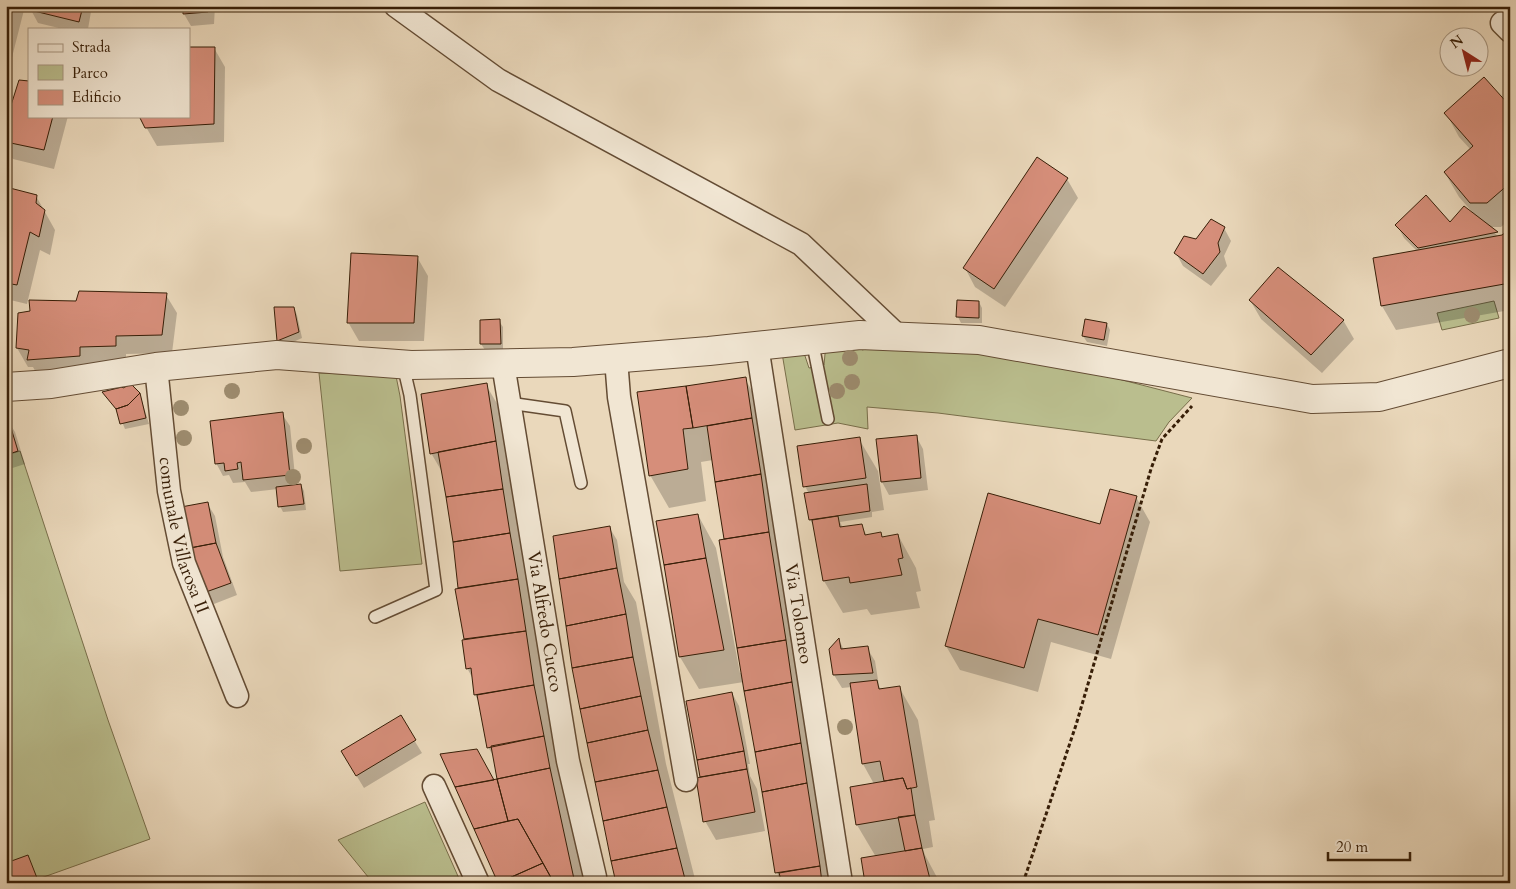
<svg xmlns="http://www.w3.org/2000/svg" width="1516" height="889" font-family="Cardo,serif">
  <rect width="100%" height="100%" fill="#ead8bb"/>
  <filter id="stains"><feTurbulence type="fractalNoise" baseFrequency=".004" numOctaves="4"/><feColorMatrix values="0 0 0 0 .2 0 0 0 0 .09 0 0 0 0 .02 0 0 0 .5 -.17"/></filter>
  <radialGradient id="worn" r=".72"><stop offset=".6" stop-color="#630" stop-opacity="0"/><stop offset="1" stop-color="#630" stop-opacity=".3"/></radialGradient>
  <!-- green -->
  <path fill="#babe8e" stroke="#786e4a" d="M1494 301 1499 318 1442 330 1437 313Z
    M862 344V350L879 346 992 352 1103 375 1192 398 1169 422 1156 441 938 413 867 407 868 429 838 423 795 430 782 353 802 350 805 356 809 368 824 365 825 354 828 348Z
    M319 373 396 376 400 396 422 564 340 571Z
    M20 451 108 720 150 839 27 883H6V455Z
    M425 802 461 883H373L338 840Z"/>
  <!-- shadow -->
  <path fill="#0003" d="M6 6H25L6 81Z
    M32 6H92L88 29H63L38 23 31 10Z
    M185 6H215L214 24 191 26 184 14Z
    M189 48H214L225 67 224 142 157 146 146 127 189 116Z
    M1510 108V219L1501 227H1488L1499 237 1510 230V310L1396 330 1382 306 1374 259 1417 251 1404 238 1397 225 1450 224 1474 214 1459 197 1445 173 1471 150 1459 137 1446 113Z
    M29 116H68L54 169 13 159 6 148V125Z
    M1067 179 1078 198 1005 307 975 287 965 268Z
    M6 188 36 196 55 230 50 255 40 250 27 304 6 299Z
    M1224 228 1231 241 1224 256 1227 266 1211 286 1183 266 1176 253 1197 240Z
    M417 257 428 276 424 341H359L348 322Z
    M166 295 177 313 172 353 126 354V365L39 378 33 367H28L17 348 77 302Z
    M1250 300 1343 320 1354 339 1322 373 1261 319Z
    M979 302 982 308V323H961L958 317Z
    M275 308H294L297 315 302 338 282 347 279 341Z
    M481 321H499L503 327V350H485L481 344Z
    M1107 324 1110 330 1107 346 1087 342 1083 336Z
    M745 379 764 411 835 883H782L777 873 744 682 699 689 680 657 657 522 698 515 716 548 740 673H743L713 460 701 462 706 501 669 508 650 475 638 394Z
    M486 385 505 417 568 802 585 883H499L442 755 493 781 498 780 495 759 488 747 479 702 475 695 473 679 467 668 465 640 456 590 459 589 454 542 442 472 431 453Z
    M104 393 139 394 142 401 149 424 125 429 118 412Z
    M282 414 290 426 296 486 301 485 304 491 306 510 283 512 280 506 278 489 251 492 245 482 233 483 229 475 223 476 216 463Z
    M7 419 15 432 25 464 6 470Z
    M916 436 923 449 928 490 889 495 882 482 877 441Z
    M859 439 878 471 884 510 872 512V517L840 522 843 528 861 525 867 536 880 533 883 538 898 535 916 568 921 591 916 592 920 608 871 615 867 609 843 613 824 581 814 526 810 520 806 495 809 494 805 486Z
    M1136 497 1150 522 1111 659 1051 642 1038 692 960 670 946 646Z
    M207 503 215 516 223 557 237 595 214 604 207 591Z
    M609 527 617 540 624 582 636 602 666 764 696 883H617Z
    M839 640 844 650 867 648 875 661 879 686 881 690 899 687 918 720 935 820 929 821 933 847 923 849 925 855 940 883H866L876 857 857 825 852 788 874 784 863 764 852 687 842 688 834 675Z
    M732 693 739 706 750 764H748L750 776 757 789 765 831 716 840 705 821 702 778 701 777Z
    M400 717 422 753 364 788 342 752Z
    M27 857 40 883H6Z"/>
  <!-- building -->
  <path fill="#d68e7a" stroke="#371e07" d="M6 6H10L6 22Z
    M31 6H83L79 22 30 10Z
    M183 6H208V12L183 14Z
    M189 47H215L214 124 145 128 139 116H189Z
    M1484 77 1510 106V183L1487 203H1470L1444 172 1473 146 1444 113Z
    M19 80 29 81V116H53L44 150 6 142V121Z
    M1037 157 1068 178 994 289 963 268Z
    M6 187 37 195 36 203 45 210 39 237 30 232 17 285 6 283Z
    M1426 195 1450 222 1464 206 1498 232 1418 248 1395 225Z
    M1211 219 1225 227 1218 243 1220 252 1203 274 1174 253 1184 236 1196 239Z
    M1510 229V283L1381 306 1373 258 1502 235Z
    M351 253 418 256 414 323H347Z
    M1278 267 1344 320 1311 355 1249 300Z
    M79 291 167 293 162 335 116 336V346L80 347V356L27 360 29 350 16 348 18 313 30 311 29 300 76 301Z
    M957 300 979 301V318L956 317Z
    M274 307H294L299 332 277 341Z
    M500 319 501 344H480V320Z
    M1085 319 1107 323 1104 340 1082 336Z
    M746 377 752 418 693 428 686 386Z
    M487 383 496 441 430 454 421 394Z
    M131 384 140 393 128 405 116 409 102 392 122 387 123 388Z
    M686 386 693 428 683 429 688 469 649 476 637 392Z
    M140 393 146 418 120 424 116 409 128 405Z
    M283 412 290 475 243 480 241 462 237 463 238 469 225 471 224 463 215 464 210 421Z
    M6 418H8L18 451 6 455Z
    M752 418 761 474 715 482 707 426Z
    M917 435 921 478 881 482 876 439Z
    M860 437 866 478 803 487 797 446Z
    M496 441 503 489 446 497 438 452Z
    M761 474 769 532 724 539 715 482Z
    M301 484 304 504 278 507 276 487Z
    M867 484 870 511 809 520 804 493Z
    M503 489 510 533 453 542 446 497Z
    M1110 489 1137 496 1098 635 1038 619 1024 668 945 646 988 493 1100 524Z
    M208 502 216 543 190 548 181 507Z
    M698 514 706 558 664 565 656 521Z
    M838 516 840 527 862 524 865 535 881 532 882 537 898 534 903 558 898 559 902 575 850 583 849 577 823 581 812 520Z
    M610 526 617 568 559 579 553 536Z
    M769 532 786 640 737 648 719 540Z
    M510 533 518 579 458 588 453 542Z
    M216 543 231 583 206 592 190 548Z
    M706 558 724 650 679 657 664 565Z
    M617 568 626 614 566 626 559 579Z
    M518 579 526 631 464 639 455 589Z
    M626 614 633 657 572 668 566 626Z
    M526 631 534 685 474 695 471 668 466 669 462 640Z
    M839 638 841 649 868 646 873 673 833 675 829 649Z
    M786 640 792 682 744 691 737 648Z
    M633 657 641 696 580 709 572 668Z
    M877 680 879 689 900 686 917 787 907 789 903 778 884 781 880 761 862 764 850 683Z
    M792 682 801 743 755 752 744 691Z
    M534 685 544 736 487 748 477 695Z
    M732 692 744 751 697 760 686 701Z
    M641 696 648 730 587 743 580 709Z
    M401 715 416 740 356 776 341 751Z
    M648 730 658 770 595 782 587 743Z
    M544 736 550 768 497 779 491 746Z
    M801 743 807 783 762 792 755 752Z
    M477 749 494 780 455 787 440 754Z
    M744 751 747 769 700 777 697 760Z
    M550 768 574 879 554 883 518 819 508 821 497 779Z
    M747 769 755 812 703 822 696 778Z
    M658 770 667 807 603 821 595 782Z
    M903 778 907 789 911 788 915 815 856 825 850 787Z
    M497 779 508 821 474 829 455 787Z
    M807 783 820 866 775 873 762 792Z
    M667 807 677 848 611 861 603 821Z
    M915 815 922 848 905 851 898 817Z
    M518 819 543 863 498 883 474 829Z
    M677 848 686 883H616L611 861Z
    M922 848 931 883H865L861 858Z
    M28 855 37 878 25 883H6V863Z
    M543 863 554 883H498Z
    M820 866 822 883H782L779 873Z
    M574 879 575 883H554Z"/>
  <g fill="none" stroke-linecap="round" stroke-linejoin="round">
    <defs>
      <path id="service" d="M812 340 828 419
        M509 403 565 411 581 483
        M375 617 436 590 410 395 403 365"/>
      <g id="minor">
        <path d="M396 6 498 80 801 244 898 336"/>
        <path d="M1502 23 1510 31"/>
        <path id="s1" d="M757 346 841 883"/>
        <path d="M616 359 619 397 686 780"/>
        <path id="s2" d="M503 364 568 761 595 877"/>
        <path id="s3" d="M156 367 169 491 184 563 237 696"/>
        <path d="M434 786 478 883"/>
      </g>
      <path id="tertiary" d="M6 387 51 384 156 367 277 355 411 365 573 362 709 351 860 335 979 340 1312 399 1379 397 1510 363"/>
    </defs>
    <!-- service casing -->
    <use href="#service" stroke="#644c34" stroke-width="14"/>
    <!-- minor casing -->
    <use href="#minor" stroke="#644c34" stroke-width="25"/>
    <!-- tertiary casing -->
    <use href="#tertiary" stroke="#644c34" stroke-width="30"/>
    <!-- path -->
    <path stroke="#371e07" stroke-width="3" stroke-dasharray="4 2.5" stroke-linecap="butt" d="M1023 883 1076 725 1151 469 1162 439 1192 406"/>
    <!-- service -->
    <use href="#service" stroke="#f1e6d3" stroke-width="11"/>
    <!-- minor -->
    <use href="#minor" stroke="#f1e6d3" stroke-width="22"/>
    <!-- tertiary -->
    <use href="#tertiary" stroke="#f1e6d3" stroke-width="28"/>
  </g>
  <!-- trees -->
  <g fill="#9d8c6f">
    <circle cx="1472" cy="315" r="8"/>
    <circle cx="850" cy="358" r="8"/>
    <circle cx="852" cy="382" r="8"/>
    <circle cx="232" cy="391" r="8"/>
    <circle cx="837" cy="391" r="8"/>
    <circle cx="181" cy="408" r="8"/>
    <circle cx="184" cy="438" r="8"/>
    <circle cx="304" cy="446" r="8"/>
    <circle cx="293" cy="477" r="8"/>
    <circle cx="845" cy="727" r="8"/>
  </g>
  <g text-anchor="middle" stroke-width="4.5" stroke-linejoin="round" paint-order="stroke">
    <!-- street labels -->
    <g font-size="18" fill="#371e07" stroke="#f1e6d3">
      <text dy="6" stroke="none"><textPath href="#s3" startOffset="171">comunale Villarosa II</textPath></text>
      <text dy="6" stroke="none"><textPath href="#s1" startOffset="271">Via Tolomeo</textPath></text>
      <text dy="6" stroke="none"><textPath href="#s2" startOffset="261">Via Alfredo Cucco</textPath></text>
    </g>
  </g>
  <!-- margin -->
  <rect width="1516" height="889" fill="none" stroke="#ead8bb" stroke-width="25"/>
  <rect x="8" y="8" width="1501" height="874" fill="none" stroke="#371e07" stroke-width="2.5"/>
  <rect x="12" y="12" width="1491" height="864" fill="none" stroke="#371e07"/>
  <!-- legend -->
  <rect x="28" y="28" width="162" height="90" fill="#f1e6d3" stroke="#a79681"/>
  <rect x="38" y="44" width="25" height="8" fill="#f1e6d3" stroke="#a79681"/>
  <text x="72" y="52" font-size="15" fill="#371e07">Strada</text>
  <rect x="38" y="65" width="25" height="15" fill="#babe8e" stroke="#a79681"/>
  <text x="72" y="78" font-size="15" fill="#371e07">Parco</text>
  <rect x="38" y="90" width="25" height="15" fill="#d68e7a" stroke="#a79681"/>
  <text x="72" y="102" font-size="15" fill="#371e07">Edificio</text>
  <!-- north arrow -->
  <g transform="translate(1464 52) rotate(324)"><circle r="24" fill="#f1e6d3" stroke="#a79681"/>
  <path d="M0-4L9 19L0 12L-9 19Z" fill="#8f2418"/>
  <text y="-8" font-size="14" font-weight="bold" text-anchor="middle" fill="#371e07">N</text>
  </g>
  <!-- scale -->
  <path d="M1328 852v8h82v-8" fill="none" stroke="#371e07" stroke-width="2.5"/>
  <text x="1336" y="852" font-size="15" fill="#371e07" stroke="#f1e6d3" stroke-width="4" paint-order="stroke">20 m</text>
  <rect width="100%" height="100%" filter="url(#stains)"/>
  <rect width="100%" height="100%" fill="url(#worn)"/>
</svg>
